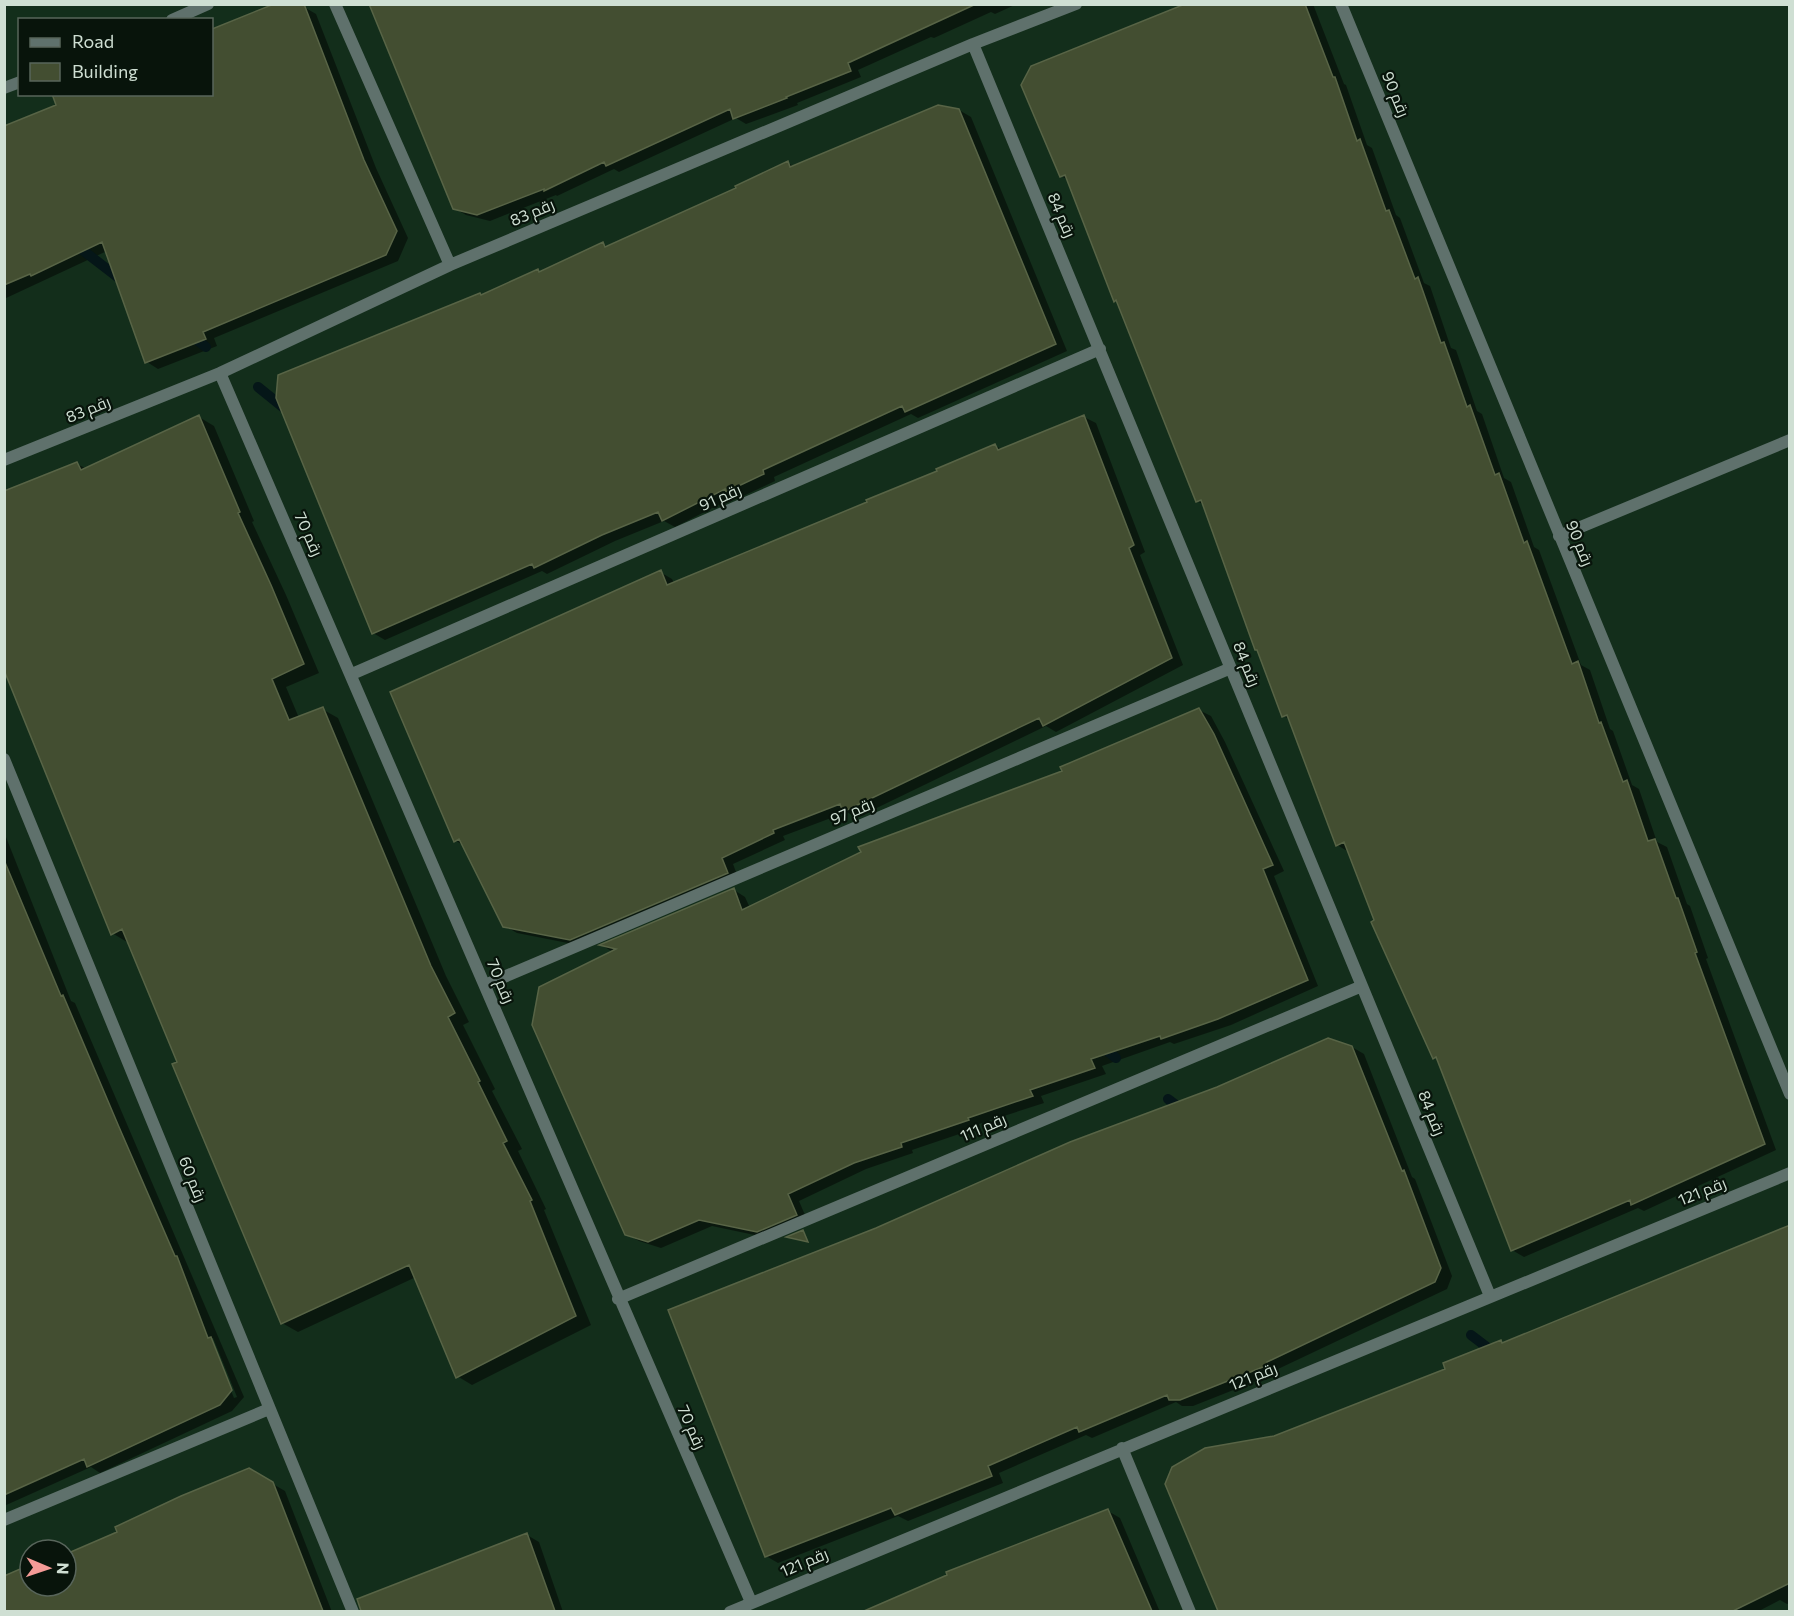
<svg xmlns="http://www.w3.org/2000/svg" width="1794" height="1616" font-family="Commissioner,Cairo,sans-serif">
  <rect width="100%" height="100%" fill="#132e1b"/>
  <!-- shadow -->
  <path fill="#0007" fill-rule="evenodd" d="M278 4 304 7 316 14 376 168 408 238 398 261 214 338 217 346 158 369 147 362 107 251 4 299V128L212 94V31Z
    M370 4H1017L995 14 991 12 934 38 931 37 858 70 861 77 797 103 798 105 746 124 736 118 619 172 614 169 557 196 556 195 490 221 466 215 454 208Z
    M1188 4H1313L1344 84 1346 85 1367 145 1372 148 1396 215 1400 218 1424 283 1430 286 1451 348 1456 350 1477 411 1482 414 1504 478 1511 482 1534 547 1539 550 1581 665 1590 670 1610 729 1613 731 1632 785 1639 789 1657 842 1667 847 1687 904 1690 906 1708 958 1706 959 1776 1150 1644 1211 1638 1208 1524 1257 1512 1250 1439 1060 1434 1058 1376 921 1349 852 1337 845 1291 720 1283 716 1204 505 1197 501 1119 303 1115 301 1068 180 1061 176Z
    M959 110 971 117 1067 351 918 418 911 414 774 477 775 481 739 498 736 496 675 527 664 521 615 541 547 574 542 571 385 640 373 633 483 296 538 271 541 273 603 244 609 247 738 189 788 163 795 167Z
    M199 417 214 426 254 521 252 522 286 595 319 673 286 687 299 718 322 709 338 718 446 976 469 1022 463 1025 495 1089 492 1091 522 1149 518 1151 546 1209 544 1210 591 1325 472 1385 457 1376 416 1277 298 1332 282 1323 129 941 127 942 112 933 77 464 87 469Z
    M1084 417 1096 423 1145 552 1140 555 1183 665 1056 732 1046 726 856 818 847 812 783 836 785 840 733 864 739 880 583 946 517 933 505 926 464 846 455 840 660 572 672 579 674 583 939 472 995 446 1002 449Z
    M1199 710 1211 716 1225 742 1284 871 1274 876 1318 986 1231 1025 1174 1044 1170 1042 1102 1066 1106 1074 1041 1096 1044 1103 979 1124 980 1127 912 1150 913 1153 866 1169 799 1201 808 1222 769 1238 712 1226 661 1248 639 1241 626 1234 613 952 603 946 734 890 745 897 750 908 1064 772Z
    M4 832 71 1001 75 1003 244 1397 232 1411 100 1473 91 1467 4 1506ZM210 1338H213L237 1397 234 1398Z
    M1352 1047 1364 1054 1412 1177 1415 1179 1452 1276 1447 1289 1278 1369 1279 1372 1193 1406H1182L1176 1402 1092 1438 1086 1435 999 1473 1003 1483 908 1521 898 1516 778 1563 766 1556Z
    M1790 1227V1603L1787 1604 1780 1600 1757 1612H1220L1167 1484 1274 1438 1447 1370 1501 1342 1504 1343Z
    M249 1470 285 1491 332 1612H4V1578L27 1568 30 1570V1586H66V1555L119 1532Z
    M1108 1511 1120 1518 1160 1612H868L949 1576Z
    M527 1535 539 1542 563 1612H390L381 1591Z"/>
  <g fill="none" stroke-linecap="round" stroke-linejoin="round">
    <!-- stream -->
    <path stroke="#051618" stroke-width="10" d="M72 242 124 282
      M188 333 206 347
      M258 387 289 412
      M1100 1045 1116 1058
      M1168 1099 1184 1111
      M1471 1335 1496 1354"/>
  </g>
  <!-- building -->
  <path fill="#434e31" stroke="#586446" stroke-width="1.5" d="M274 4H304L364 160 397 231 386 255 203 332 206 339 145 363 102 242 31 276 30 274 4 285V126L56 105 52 94H212V29Z
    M369 4H976L848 63 851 71 786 97 787 98 733 119 730 109 606 166 604 162 544 191V189L477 215 453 209Z
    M1185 4H1305L1333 77H1335L1357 141 1360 139 1386 211 1389 210 1415 279 1418 277 1441 343 1444 342 1467 407 1470 405 1495 475 1499 473 1524 543 1527 541 1572 664 1578 661 1599 723 1601 722 1623 782 1627 780 1648 841 1655 839 1676 898H1678L1697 952 1695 953 1765 1144 1631 1205 1630 1200 1511 1251 1436 1057 1433 1059 1371 922 1374 920 1344 842 1336 846 1287 715 1282 717 1257 650H1255L1201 500 1196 502 1116 300 1114 302 1065 175 1060 177 1021 85 1031 66Z
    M938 105 959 109 1056 344 905 412 902 406 763 470 764 474 726 492 725 489 662 521 658 512 602 535 534 568 532 564 372 634 276 398 278 375 480 293 481 295 538 269 539 272 603 242 605 247 736 188 735 186 788 161 790 167Z
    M199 415 240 512 238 513 271 585 304 664 272 679 289 720 323 707 431 966 455 1013 448 1017 480 1081 478 1082 507 1141 503 1143 532 1200 530 1201 576 1316 456 1378 409 1265 281 1324 172 1064 177 1062 122 929 111 935 4 670V491L77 462 81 470Z
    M1084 415 1134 545 1129 548 1172 658 1043 726 1039 718 843 812 840 804 773 830 774 833 722 858 728 873 570 940 503 927 459 839 454 842 390 692 661 570 667 585 867 502 866 500 937 471 936 469 995 444 998 450Z
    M1199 708 1214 734 1273 865 1263 869 1308 980 1218 1019 1161 1039 1160 1036 1091 1059 1095 1068 1030 1090 1033 1096 968 1118 969 1120 901 1143 902 1147 854 1163 788 1194 797 1215 757 1232 699 1220 648 1242 625 1235 532 1025 539 987 616 949 599 945 734 888 742 910 861 852 858 847 1062 771 1060 767Z
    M4 860 61 996 63 995 119 1127 175 1256H177L208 1338 211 1337 232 1390 220 1405 87 1467 84 1459 4 1495Z
    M1328 1038 1352 1046 1402 1171 1404 1170 1441 1268 1435 1282 1267 1362 1268 1365 1180 1400H1169L1167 1395 1079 1432 1077 1427 988 1466 992 1476 895 1515 891 1508 765 1557 668 1310 876 1228 1070 1142 1217 1087Z
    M1790 1225V1583L1733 1611H1218L1165 1484 1172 1467 1205 1448 1274 1436 1445 1369 1443 1363 1501 1340 1502 1343Z
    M803 1230 808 1242 786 1237Z
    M249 1468 273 1482 323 1611H4V1576L27 1566 28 1570 30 1569V1586H66V1554L117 1532 115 1527 181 1496Z
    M1108 1509 1152 1611H864L947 1575 946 1572Z
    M527 1533 555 1611H361L357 1599Z"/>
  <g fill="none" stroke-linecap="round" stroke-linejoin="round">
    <!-- street -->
    <path stroke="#5f716c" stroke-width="12" d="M335 4 450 265
      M1341 4 1790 1094
      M172 20 208 4
      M973 44 1490 1296
      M4 88 20 82
      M220 373C399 781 571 1193 751 1602
      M4 460 220 373 450 265 973 44 1076 4
      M1559 536 1790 440
      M352 674 1100 349
      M4 759 353 1612
      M485 985 1231 668
      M618 1299 1362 986
      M1122 1448 1190 1612
      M4 1520 269 1409
      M730 1612 1790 1173"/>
  </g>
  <g text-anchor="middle" stroke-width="4.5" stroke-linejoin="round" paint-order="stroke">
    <!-- street labels -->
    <g font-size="16" fill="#cfdfd3" stroke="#08140b">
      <text transform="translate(1396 94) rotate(68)" y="6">رقم 90</text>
      <text transform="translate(532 212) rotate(-23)" y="6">رقم 83</text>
      <text transform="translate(1062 215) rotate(67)" y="6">رقم 84</text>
      <text transform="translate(88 409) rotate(-22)" y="6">رقم 83</text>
      <text transform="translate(720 497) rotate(-24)" y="6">رقم 91</text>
      <text transform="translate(309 534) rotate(66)" y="6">رقم 70</text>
      <text transform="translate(1580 543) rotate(68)" y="6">رقم 90</text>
      <text transform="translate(1247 664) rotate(68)" y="6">رقم 84</text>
      <text transform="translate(852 811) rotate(-23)" y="6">رقم 97</text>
      <text transform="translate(501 981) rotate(67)" y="6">رقم 70</text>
      <text transform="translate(1432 1113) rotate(68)" y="6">رقم 84</text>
      <text transform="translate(983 1127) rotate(-23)" y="6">رقم 111</text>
      <text transform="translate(193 1179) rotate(68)" y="6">رقم 60</text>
      <text transform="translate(1702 1191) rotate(-22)" y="6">رقم 121</text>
      <text transform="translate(1253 1376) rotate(-22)" y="6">رقم 121</text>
      <text transform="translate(692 1427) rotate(66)" y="6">رقم 70</text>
      <text transform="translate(804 1562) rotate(-23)" y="6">رقم 121</text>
    </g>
  </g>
  <!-- border -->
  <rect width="1794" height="1616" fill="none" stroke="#cfdfd3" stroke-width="12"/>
  <!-- legend -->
  <rect x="18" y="18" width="195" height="78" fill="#08140b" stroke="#58655b" stroke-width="1.5"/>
  <rect x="30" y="38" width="30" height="9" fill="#5f716c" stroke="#58655b" stroke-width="1.5"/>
  <text x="72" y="48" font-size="18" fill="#cfdfd3">Road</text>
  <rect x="30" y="63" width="30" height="18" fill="#434e31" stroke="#58655b" stroke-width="1.5"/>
  <text x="72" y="78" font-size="18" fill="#cfdfd3">Building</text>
  <!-- north arrow -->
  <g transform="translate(48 1568) rotate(92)"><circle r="28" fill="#08140b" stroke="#58655b" stroke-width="1.5"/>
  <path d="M0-4.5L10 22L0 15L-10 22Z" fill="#f59b97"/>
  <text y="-9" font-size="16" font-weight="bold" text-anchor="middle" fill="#cfdfd3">N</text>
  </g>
</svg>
